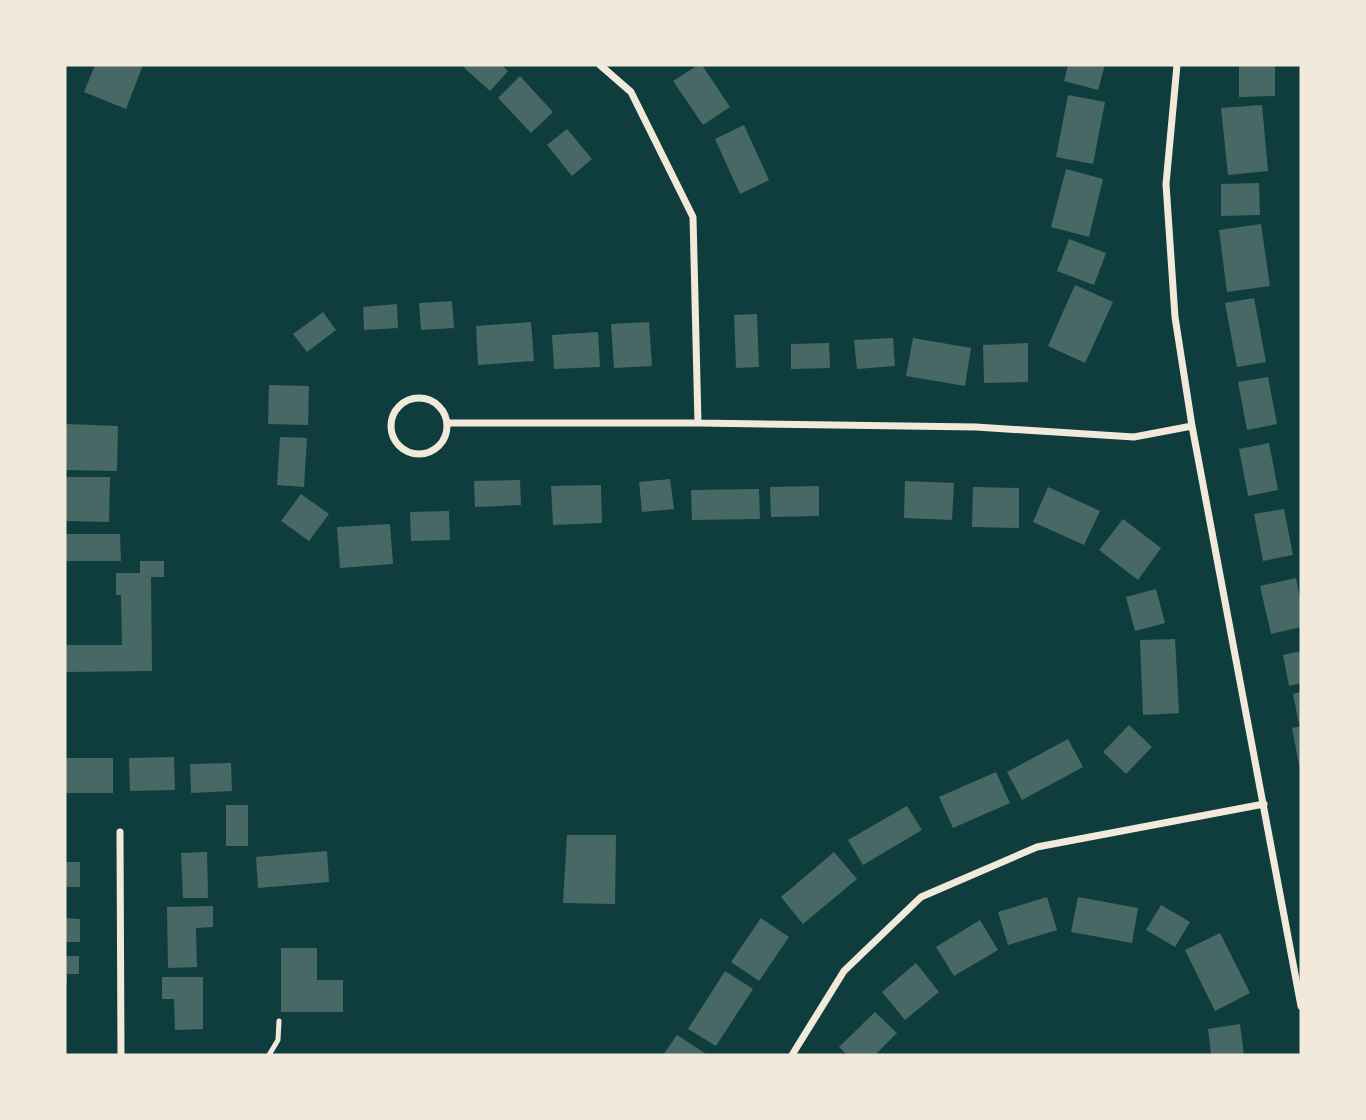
<svg xmlns="http://www.w3.org/2000/svg" width="1366" height="1120" font-family="'Open Sans',sans-serif">
  <rect width="100%" height="100%" fill="#0f3d3e"/>
  <!-- building -->
  <path fill="#486865" d="M95 65H143L126 109 84 92Z
    M461 65H502L508 71 490 91Z
    M698 65H702L730 107 703 125 673 81Z
    M1068 65H1105L1098 90 1064 81Z
    M1239 65H1275V96L1239 97Z
    M520 76 553 112 531 133 498 98Z
    M1068 95 1105 102 1093 164 1056 157Z
    M1262 105 1268 171 1228 175 1221 108Z
    M744 125 769 180 740 194 715 139Z
    M567 129 592 159 572 176 547 145Z
    M1066 169 1103 179 1089 237 1051 227Z
    M1259 183 1260 215 1221 216V184Z
    M1261 224 1270 286 1227 292 1219 230Z
    M1069 239 1106 253 1094 285 1057 271Z
    M1075 285 1113 302 1085 363 1048 346Z
    M1254 298 1266 362 1237 367 1225 303Z
    M452 301 454 328 421 330 419 303Z
    M397 304 398 328 364 330 363 307Z
    M323 312 336 330 307 352 293 334Z
    M757 314 759 367 736 368 734 315Z
    M531 322 534 361 478 365 476 326Z
    M649 322 652 366 614 368 611 324Z
    M598 332 600 367 554 369 552 335Z
    M893 338 895 366 857 369 854 340Z
    M913 338 971 348 965 386 906 376Z
    M829 343 830 368 791 369V344Z
    M1028 343V382L984 383 983 345Z
    M1268 377 1277 424 1247 430 1238 382Z
    M269 385 309 386 308 425 268 424Z
    M65 424 118 426 117 471 65 470Z
    M280 437 307 438 304 487 277 485Z
    M1269 443 1278 490 1248 496 1239 449Z
    M65 477H110L109 522 65 521Z
    M670 479 674 509 642 512 639 482Z
    M520 480 521 505 475 507 474 481Z
    M905 481 954 483 952 520 904 518Z
    M601 485 602 523 553 525 551 486Z
    M819 486V516L771 517 770 487Z
    M973 487 1019 488V528L972 527Z
    M1048 487 1100 511 1084 545 1033 522Z
    M759 489 760 519 692 520 691 490Z
    M301 494 329 514 309 541 281 521Z
    M1284 509 1293 555 1263 561 1254 514Z
    M449 511 450 540 411 541 410 512Z
    M1123 519 1161 548 1138 580 1099 550Z
    M390 524 393 564 340 568 337 527Z
    M65 534H120L121 561H65Z
    M140 561H164V577H151L152 671 65 672V645H122L121 595H116V573H140Z
    M1296 578 1301 604V627L1271 634 1260 586Z
    M1156 589 1165 623 1135 631 1126 597Z
    M1175 639 1179 713 1143 715 1140 640Z
    M1301 651V683L1289 686 1283 655Z
    M1301 692V724H1299L1293 694Z
    M1129 725 1152 747 1126 774 1103 752Z
    M1301 726V770H1300L1292 728Z
    M1068 739 1083 767 1022 800 1007 772Z
    M174 757 175 790 130 791 129 758Z
    M65 758H113V793H66Z
    M231 763 232 791 191 793 190 764Z
    M996 772 1010 803 953 828 939 797Z
    M226 805H248V846H226Z
    M907 806 922 830 863 865 848 840Z
    M567 835H616L615 904 563 903Z
    M327 851 329 882 258 888 256 857Z
    M207 852 208 898H183L181 853Z
    M834 852 857 879 803 924 781 897Z
    M65 862H80V887H65Z
    M1047 897 1057 930 1008 945 998 912Z
    M1078 897 1138 908 1132 943 1071 932Z
    M1161 905 1190 922 1175 947 1146 930Z
    M213 906V927L196 928 197 967 168 968 167 907Z
    M65 918 80 919V942H65Z
    M761 918 789 937 759 981 731 962Z
    M980 920 998 950 954 976 936 947Z
    M1220 933 1250 993 1215 1011 1185 950Z
    M281 948H317V980H343V1012H281Z
    M65 956H79V974H67V984L65 983Z
    M916 963 939 992 905 1020 882 992Z
    M725 971 753 989 716 1046 688 1029Z
    M162 977H203V1029L175 1030 174 999H162Z
    M875 1012 897 1033 875 1055H847L839 1047Z
    M1240 1024 1244 1055H1211L1208 1029Z
    M677 1035 708 1055H663Z"/>
  <g fill="none" stroke-linecap="round" stroke-linejoin="round">
    <!-- service -->
    <path stroke="#f1e9da" stroke-width="5" d="M269 1055 278 1040 279 1021"/>
    <!-- minor -->
    <path stroke="#f1e9da" stroke-width="7" d="M600 65 631 92 693 217 698 423
      M1177 65 1166 184 1175 317 1192 426 1301 1006
      M391 426a28 28 0 1 1 56 0a28 28 0 1 1-56 0Z
      M447 423H698L976 427 1134 437 1192 426
      M120 832 121 1055
      M792 1055 844 971 921 897 1037 847 1264 804"/>
  </g>
  <!-- border -->
  <rect width="1366" height="1120" fill="none" stroke="#f1e9da" stroke-width="133"/>
</svg>
